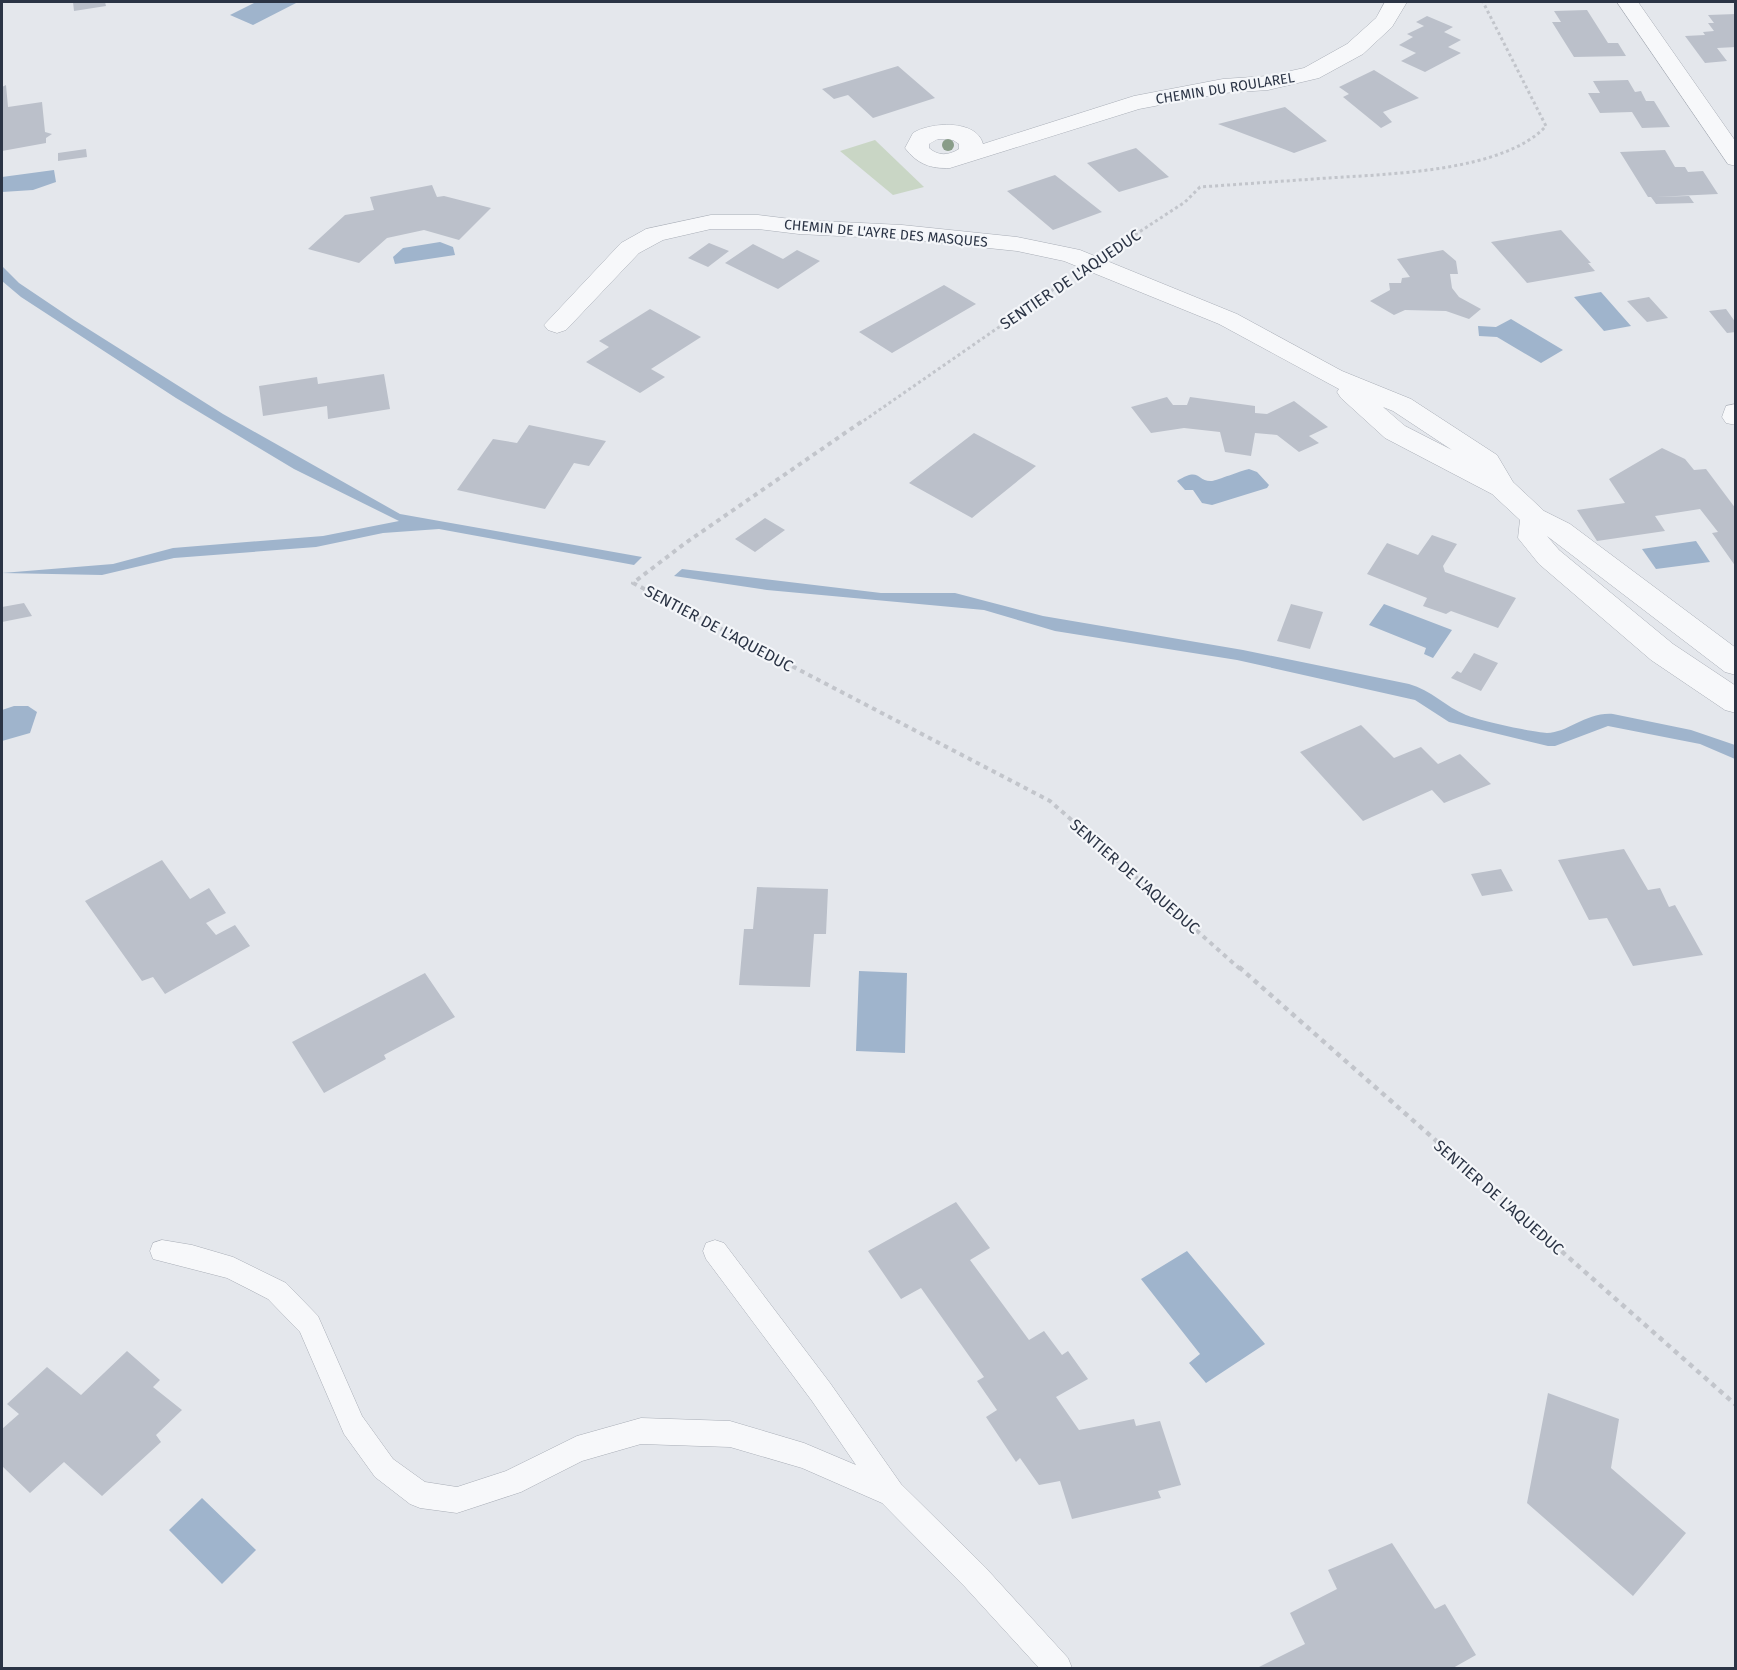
<svg xmlns="http://www.w3.org/2000/svg" width="1737" height="1670" font-family="'Fira Sans',sans-serif">
  <rect width="100%" height="100%" fill="#e4e7ec"/>
  <!-- green -->
  <path fill="#c9d6c5" d="M875 140 924 187 893 195 840 151Z"/>
  <!-- water -->
  <path fill="#9fb4cc" d="M256 2H298L253 25 230 15Z
    M54 170 56 182 33 190 2 192V177Z
    M440 242 453 247 455 255 395 264 393 257 403 248Z
    M2 266 19 283 74 320 223 414 400 514 642 557 634 565 439 529 383 533 316 547 174 558 102 575 2 573 113 564 173 548 323 536 399 521 294 469 176 398 21 297 2 281Z
    M1601 292 1631 326 1604 331 1574 297Z
    M1511 319 1563 350 1541 363 1497 337 1479 336 1478 326 1496 327Z
    M1249 469 1257 472 1269 485 1267 488 1212 505 1202 503 1193 490H1185L1177 481C1201 466 1196 482 1212 481 1218 480 1240 471 1249 469Z
    M1696 541 1710 562 1656 569 1642 549Z
    M682 569 881 593H955L1043 616 1243 650 1409 684C1431 690 1446 707 1466 715 1480 721 1532 732 1547 733 1568 733 1586 712 1613 714L1691 730 1735 745V759L1700 744 1608 726 1555 746H1548L1449 722 1415 700 1237 660 1055 631 984 610 767 590 674 576Z
    M1384 604 1452 630 1433 658 1424 654 1426 648 1369 625Z
    M14 706H28L37 712 30 733 2 741V710Z
    M859 971 907 973 905 1053 856 1051Z
    M1187 1251 1265 1344 1206 1383 1189 1363 1200 1354 1141 1279Z
    M202 1498 256 1550 222 1584 169 1530Z"/>
  <!-- building -->
  <path fill="#bbc0ca" d="M73 2H105L106 6 74 11Z
    M1587 10 1608 43H1618L1626 56 1574 57 1552 22H1561L1554 11Z
    M1736 14V47L1717 48 1727 61 1705 63 1685 36 1705 35 1703 32 1714 31 1708 23H1714L1708 15Z
    M1427 16 1453 27 1444 32 1461 40 1448 47 1461 53 1425 72 1401 61 1416 53 1399 45 1413 37 1407 34 1424 26 1416 22Z
    M898 66 935 98 873 118 848 95 834 99 822 89Z
    M1374 70 1419 98 1383 112 1392 122 1381 128 1343 97 1349 94 1339 87Z
    M1628 80 1635 92 1641 91 1646 101H1654L1670 127 1642 128 1632 112 1600 113 1588 93H1600L1593 81Z
    M6 85 8 107 42 102 45 132 52 134 46 138V143L2 151V87Z
    M1285 107 1327 141 1294 153 1218 124Z
    M1136 148 1169 177 1119 192 1087 163Z
    M86 149 87 157 58 161V153Z
    M1665 150 1675 167H1685L1688 172 1703 171 1718 194 1655 197 1689 196 1694 203 1656 204 1651 197H1648L1620 152Z
    M1055 175 1102 212 1053 230 1007 191Z
    M432 185 437 197 444 196 491 208 459 240 424 230 387 238 359 263 308 249 345 215 374 210 370 197Z
    M1561 230 1591 263H1588L1595 271 1527 283 1491 242Z
    M709 243 729 251 708 267 688 258Z
    M753 244 783 259 797 250 820 261 778 289 725 263Z
    M1443 250 1456 261 1458 274H1450L1452 288 1459 297 1481 309 1469 319 1446 311 1405 310 1394 315 1370 301 1390 290 1389 283H1401L1402 278 1410 277 1397 259Z
    M944 285 976 304 892 353 859 332Z
    M1649 297 1668 318 1647 322 1627 301Z
    M650 309 701 337 651 369 665 377 640 393 586 362 609 347 599 341Z
    M1726 309 1736 323V332L1727 333 1709 311Z
    M384 374 390 409 328 419 327 406 263 416 259 386 317 377 318 384Z
    M1167 397 1173 405H1187L1190 397 1255 406V413L1267 414 1294 401 1328 427 1309 436 1319 443 1299 452 1277 435 1255 433 1251 456 1225 452 1220 432 1184 428 1151 433 1131 407Z
    M529 425 606 441 589 466 574 463 545 509 457 490 493 439 517 443Z
    M974 433 1036 466 972 518 909 483Z
    M1662 448 1685 459 1694 470 1706 469 1736 509V567L1712 533 1718 532 1700 509 1655 516 1665 531 1597 541 1577 510 1625 503 1609 479Z
    M765 518 785 530 755 552 735 539Z
    M1432 535 1457 544 1443 566 1445 572 1516 598 1498 628 1451 611 1446 614 1423 606 1427 598 1367 574 1387 543 1418 555Z
    M24 603 32 616 2 622V607Z
    M1291 604 1323 612 1310 649 1277 641Z
    M1474 653 1498 663 1481 691 1451 678 1457 671 1461 673Z
    M1361 725 1394 758 1421 747 1438 764 1460 754 1491 784 1444 803 1432 790 1363 821 1300 752Z
    M1624 849 1648 890 1660 888 1669 907 1675 905 1703 955 1633 966 1607 918 1589 920 1558 860Z
    M162 860 190 899 209 888 226 913 206 923 216 935 235 925 250 946 165 994 153 977 142 981 85 901Z
    M1501 869 1513 891 1482 896 1471 874Z
    M757 887 828 889 826 934H814L810 987 739 985 744 929H753Z
    M425 973 455 1017 384 1055 386 1059 324 1093 292 1042Z
    M956 1202 990 1248 970 1260 1029 1340 1044 1331 1062 1355 1068 1351 1088 1379 1056 1397 1079 1430 1134 1419 1136 1426 1160 1421 1181 1485 1158 1491 1161 1498 1072 1519 1060 1481 1039 1485 1020 1458 1016 1462 986 1417 997 1410 977 1381 984 1377 921 1288 901 1299 868 1251Z
    M127 1351 160 1380 153 1387 182 1410 156 1435 161 1442 102 1496 64 1462 30 1493 2 1466V1429L19 1414 7 1404 47 1367 81 1395Z
    M1548 1393 1619 1419 1611 1468 1686 1533 1633 1596 1527 1503Z
    M1392 1543 1435 1609 1445 1604 1476 1655 1453 1668H1257L1305 1644 1290 1613 1337 1589 1328 1570Z"/>
  <g fill="none" stroke-linecap="round" stroke-linejoin="round">
    <defs>
      <path id="lane" d="M162 1240 192 1245 233 1257 286 1283 318 1316 362 1416 393 1459 425 1482 457 1487 506 1471 577 1436 641 1418 730 1421 804 1443 856 1465 812 1401 706 1259 703 1251 706 1243 715 1240 724 1243 830 1383 901 1484 985 1567 1068 1658 1072 1668H1039L965 1587 882 1503 802 1468 730 1447 641 1444 582 1461 521 1492 457 1513 420 1508 410 1504 375 1477 344 1434 300 1332 268 1299 227 1278 153 1259 150 1251 153 1243Z"/>
      <path id="street" d="M1385 2H1407L1392 27 1363 54 1319 78 1268 90 1223 93 1139 109 950 168C931 169 917 164 905 148L913 133C930 122 977 119 983 144L1134 96 1223 79 1268 76 1304 68 1347 44 1376 18ZM938 139 953 140 959 144V149C948 156 938 156 929 148V144Z
        M1617 2H1638L1736 142V166L1728 164Z
        M711 215H758L799 220 902 225 1017 237 1080 250 1237 314 1342 371 1411 399 1497 455 1513 482 1544 511 1570 524 1736 648V675L1725 672 1547 536 1559 550 1673 644 1736 686V713L1725 710 1651 660 1539 564 1518 538 1520 520 1492 494 1385 438 1341 398 1337 392 1339 389 1219 324 1064 261 1017 251 902 239 799 234 758 229H711L663 240 639 253 566 330 557 333 548 330 544 325 621 243 646 229ZM1383 407 1393 411 1452 450 1405 426Z
        M1736 404V425L1726 423 1722 417 1726 406Z"/>
    </defs>
    <!-- lane casing -->
    <use href="#lane" stroke="#a9aeb7" stroke-width="1"/>
    <!-- street casing -->
    <use href="#street" stroke="#a9aeb7" stroke-width="1"/>
    <!-- path-far2 -->
    <path stroke="#c2c5cb" stroke-width="3" stroke-dasharray="3 3" stroke-linecap="butt" d="M1130 238 1185 202 1200 187C1243 184 1285 181 1328 178 1387 174 1504 172 1546 126L1483 2
      M859 424 1054 289"/>
    <!-- path-far1 -->
    <path stroke="#c2c5cb" stroke-width="4" stroke-dasharray="4.5 4.5" stroke-linecap="butt" d="M861 422 684 544 633 583 1050 801 1240 969"/>
    <!-- path -->
    <path stroke="#c2c5cb" stroke-width="4.5" stroke-dasharray="5 5" stroke-linecap="butt" d="M1239 967 1736 1405"/>
    <!-- lane -->
    <use href="#lane" fill="#f7f8fa" fill-rule="evenodd"/>
    <!-- street -->
    <use href="#street" fill="#f7f8fa" fill-rule="evenodd"/>
  </g>
  <!-- trees -->
  <circle fill="#899d89" cx="948" cy="145" r="6"/>
  <g text-anchor="middle" stroke-width="4.5" stroke-linejoin="round" paint-order="stroke">
    <!-- far-street labels -->
    <g font-size="14" fill="#2b3445" stroke="#f4f6f9">
      <text transform="translate(1225 88) rotate(-9)" y="5">CHEMIN DU ROULAREL</text>
      <text transform="translate(886 233) rotate(5)" y="5">CHEMIN DE L'AYRE DES MASQUES</text>
    </g>
    <!-- street labels -->
    <g font-size="16" fill="#2b3445" stroke="#f4f6f9">
      <text transform="translate(1070 279) rotate(-34)" y="6">SENTIER DE L'AQUEDUC</text>
      <text transform="translate(719 628) rotate(28)" y="6">SENTIER DE L'AQUEDUC</text>
      <text transform="translate(1135 876) rotate(41)" y="6">SENTIER DE L'AQUEDUC</text>
      <text transform="translate(1499 1197) rotate(41)" y="6">SENTIER DE L'AQUEDUC</text>
    </g>
  </g>
  <!-- border -->
  <rect width="1737" height="1670" fill="none" stroke="#2b3445" stroke-width="6"/>
</svg>
